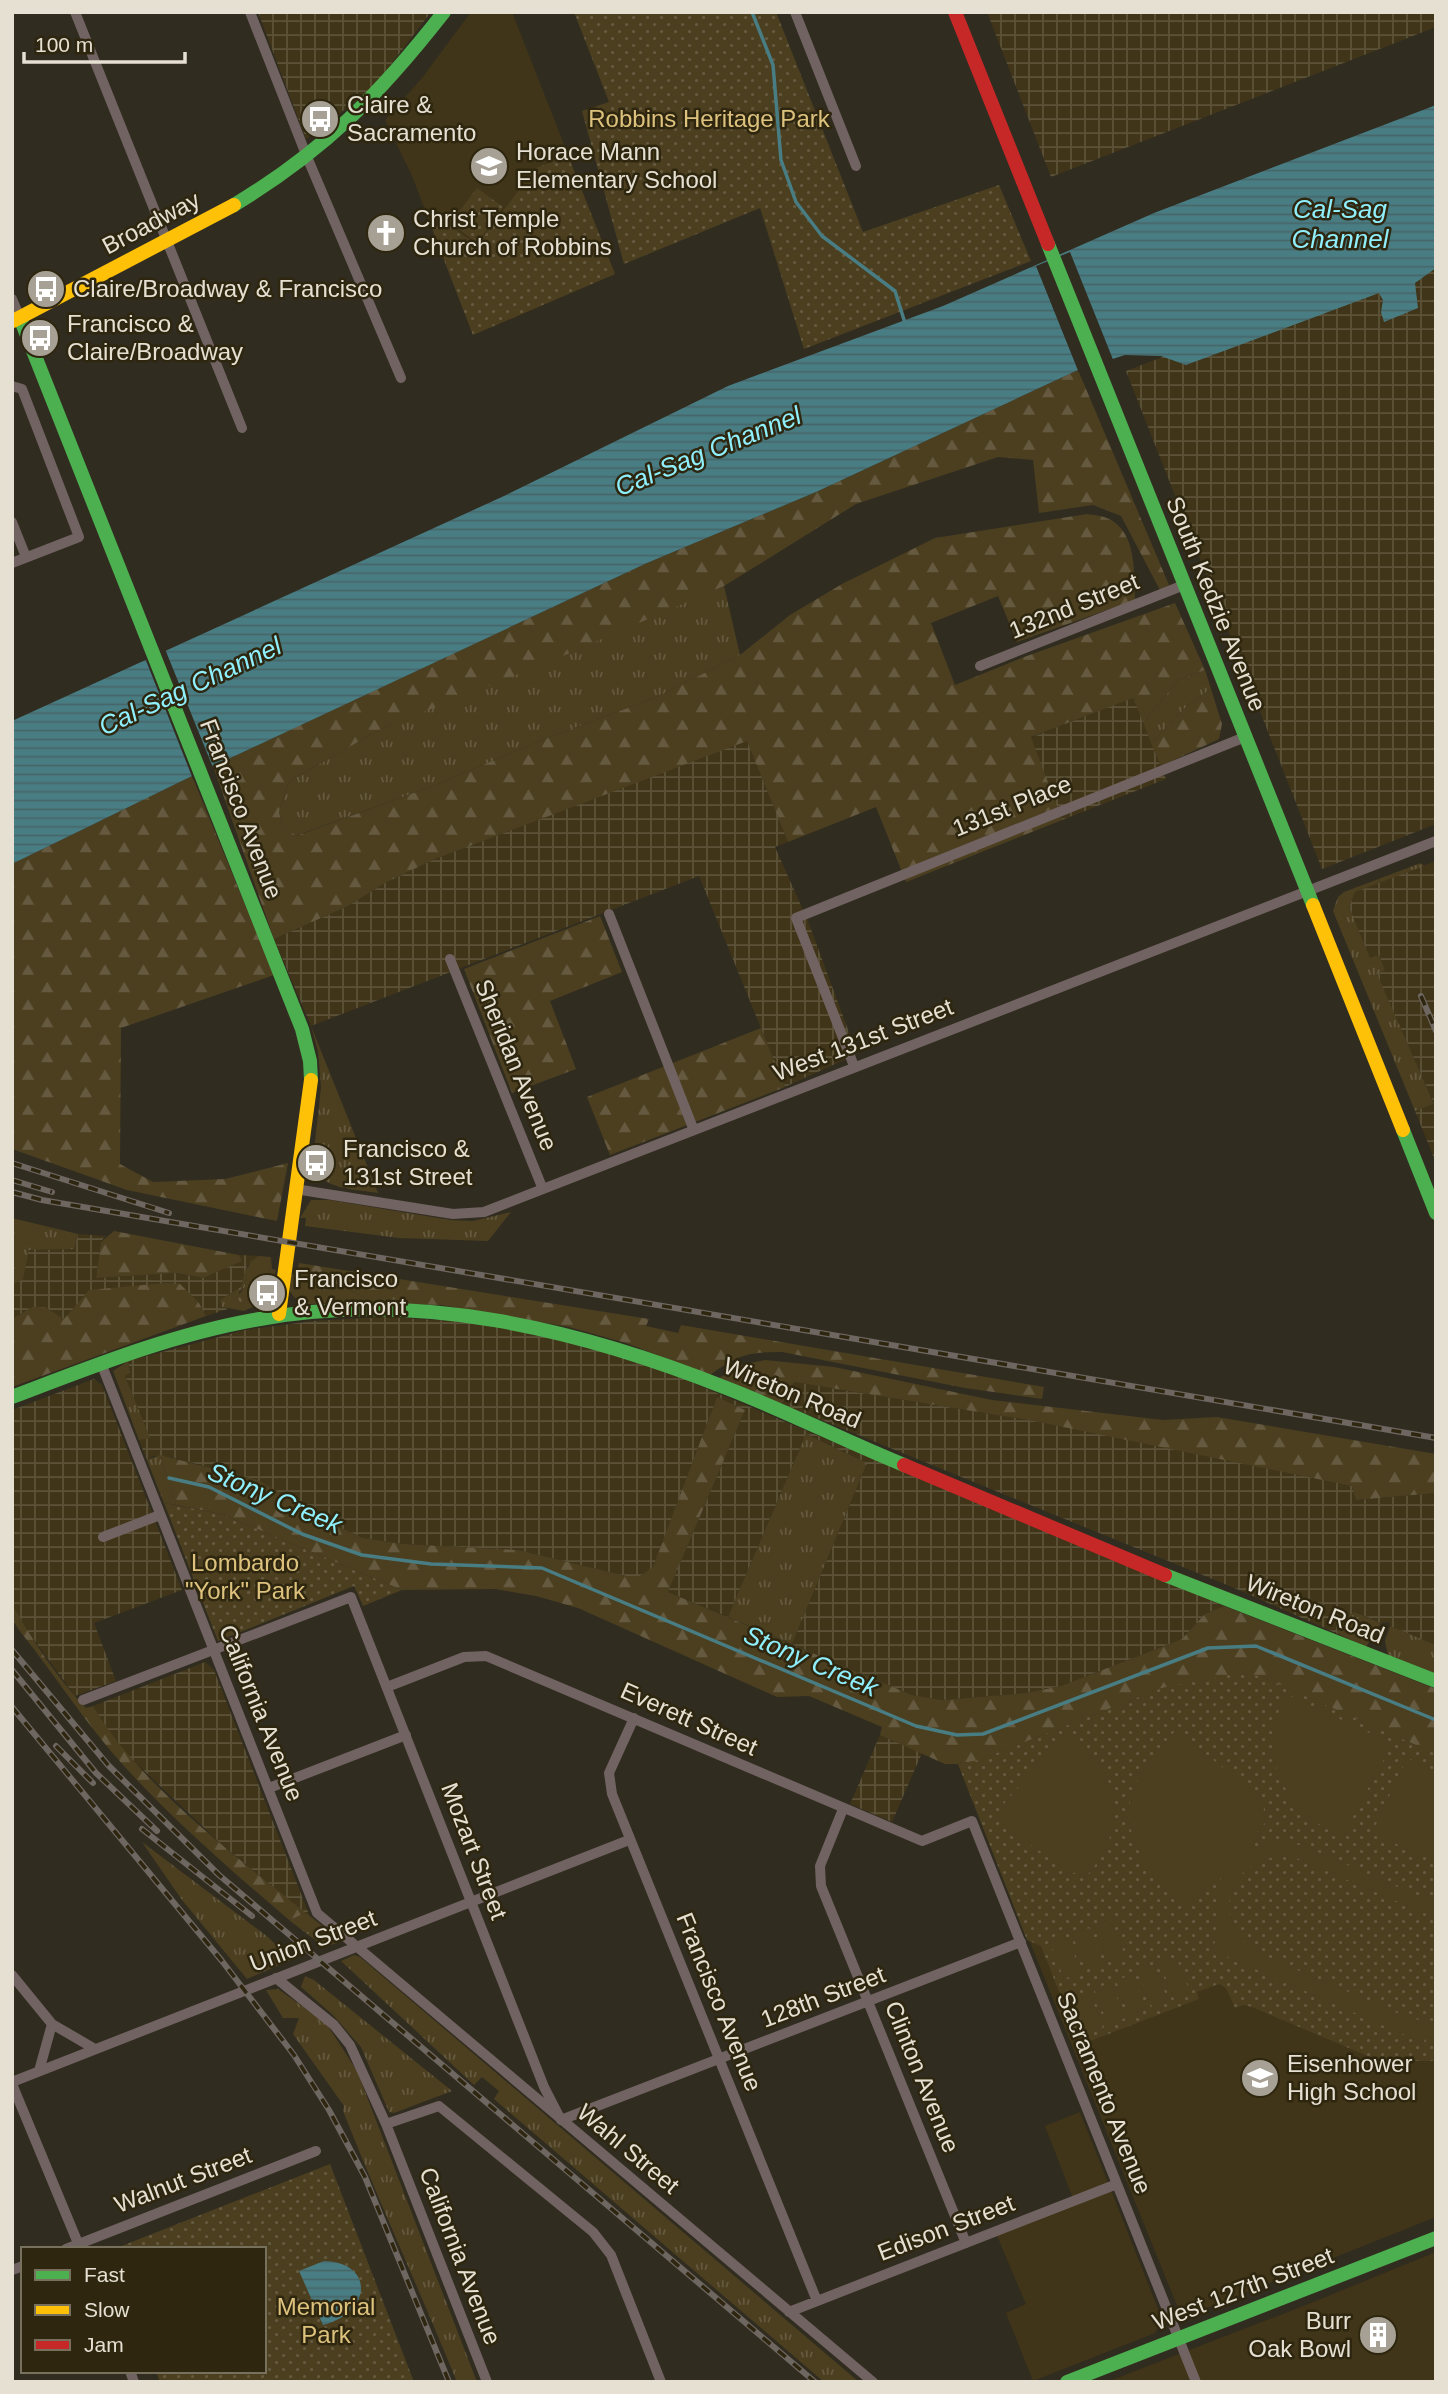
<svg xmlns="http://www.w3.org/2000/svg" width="1448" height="2394" font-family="Helvetica,sans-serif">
  <defs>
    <pattern id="industrial-grid" width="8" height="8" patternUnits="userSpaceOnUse" patternTransform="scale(1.75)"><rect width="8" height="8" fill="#403518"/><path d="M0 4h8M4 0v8" fill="none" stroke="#5b5239"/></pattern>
    <pattern id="grass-tufts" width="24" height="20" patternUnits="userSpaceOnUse" patternTransform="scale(1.75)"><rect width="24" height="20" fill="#4b3f20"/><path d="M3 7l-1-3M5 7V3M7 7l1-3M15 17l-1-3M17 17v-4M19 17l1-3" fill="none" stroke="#655a40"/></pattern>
    <pattern id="forest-firs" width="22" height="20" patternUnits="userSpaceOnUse" patternTransform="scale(1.75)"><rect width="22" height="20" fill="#4b3f20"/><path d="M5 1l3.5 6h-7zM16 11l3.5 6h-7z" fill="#655a40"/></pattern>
    <pattern id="park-dots" width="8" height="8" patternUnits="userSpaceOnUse" patternTransform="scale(1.75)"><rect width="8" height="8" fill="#4b3f20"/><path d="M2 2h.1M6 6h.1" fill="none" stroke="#655a40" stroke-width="1.8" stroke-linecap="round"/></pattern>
    <pattern id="water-rules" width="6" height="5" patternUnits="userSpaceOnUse" patternTransform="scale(1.75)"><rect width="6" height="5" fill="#497d84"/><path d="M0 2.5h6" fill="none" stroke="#476668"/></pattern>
  </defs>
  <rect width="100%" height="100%" fill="#312c20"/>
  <!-- built -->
  <path fill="#403518" d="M471 12H512L615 274 473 335 412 176 385 120 422 78Z
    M1143 1663 1436 1689V2217L1182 2318 958 1764Z
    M1080 2112 1162 2319 1155 2333 1033 2381 1006 2313 1026 2304 995 2231 1074 2201 1045 2126Z
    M1436 2252V2382H1107L1311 2303Z"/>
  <!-- industrial -->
  <path fill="url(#industrial-grid)" d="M258 12H431L373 88 306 139Z
    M987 12H1436V27L1051 177Z
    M1436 252V824L1322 869 1126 371Z
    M1133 697 1166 779 1062 820 1030 738Z
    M747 740 788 842 775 847 808 921 857 1054 785 1087 699 876 311 1026 274 939 348 906 385 883 435 859Z
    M1436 861V1163L1415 1111 1434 1103 1376 974 1385 969 1379 956 1370 959 1349 907 1355 892Z
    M78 1234 105 1236 101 1242 96 1278 177 1273 203 1278 242 1261 239 1255 259 1256 247 1266 241 1287 220 1300 222 1307 228 1309 206 1316 199 1303 166 1283 135 1288 73 1312 64 1319 45 1307H32L12 1319V1285L23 1279 28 1250 74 1249Z
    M385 1317 454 1321 523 1330 587 1344 648 1364 1224 1606 1205 1614 1182 1639 1061 1686 1026 1693 942 1700 912 1695 792 1644 867 1463 806 1434 728 1617 668 1592 745 1410 717 1397 653 1568 640 1576H626L518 1550 403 1544 363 1538 330 1523 257 1480 170 1457 153 1456 147 1460 139 1440 149 1438 125 1375 130 1372 128 1361 245 1330 313 1321Z
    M94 1379 102 1385 182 1590 94 1623 116 1681 75 1696 29 1633 12 1604V1410Z
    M794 1382 1034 1421 1262 1465 1353 1486 1356 1500 1436 1493V1645L1390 1626 1389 1622 1381 1623 1356 1612 1336 1621 1338 1634 1232 1587 782 1404Z
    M205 1662 214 1670 310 1917 220 1843 116 1744 93 1706Z
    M880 1735 922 1753 892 1822 850 1804Z"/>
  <!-- grass -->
  <path fill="url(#grass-tufts)" d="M724 586 740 655 657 697 537 742 433 786 295 836 282 825 279 812 289 781 381 729Z
    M1205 670 1211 689 1188 705 1151 743 1143 722 1179 680Z
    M1421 863 1424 866 1355 892 1349 907 1370 958 1379 955 1385 970 1377 974 1434 1104 1415 1111 1333 911 1338 897 1344 892Z
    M311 1026 378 1193C354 1189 327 1190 312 1169L321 1087 318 1051Z
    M311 1200H330L450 1220 473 1221 511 1212 488 1241 399 1238 305 1226 306 1218H300Z
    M12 1218 78 1234 74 1249 29 1250 23 1279 12 1285Z
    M271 1257 272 1269 276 1270 266 1301 244 1311 222 1307 220 1300 241 1287 245 1271 250 1264 245 1287 239 1292 240 1302C270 1293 267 1285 271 1257Z
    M290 1274 341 1285 374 1303 305 1304 294 1297 289 1290Z
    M128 1361 130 1372 125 1376 150 1438 139 1440 113 1371Z
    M806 1434 867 1463 792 1644 728 1617Z
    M160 1455 176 1505 164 1503 147 1460Z
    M1355 1612 1381 1623 1366 1647 1338 1634 1336 1621Z
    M1390 1626 1436 1645V1677L1389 1660 1385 1641Z
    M142 1842 268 1937 291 1960 247 1979 182 1900Z
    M306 1913 335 1936 337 1943 324 1947 289 1920Z
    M354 1955 360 1957 859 2382H824L494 2099 499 2091 482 2077 474 2085 341 1961Z
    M305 1976 314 1980 452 2091 394 2113 389 2112 361 2047 333 2015 301 1987Z
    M278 1989 326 2023 357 2071 477 2382H457C420 2291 379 2202 343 2111L344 2106 293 2034 299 2018H283L266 1990Z"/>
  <!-- forest -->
  <path fill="url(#forest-firs)" d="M1078 370 1169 585 1160 590 1121 516 1093 505 1039 513 1033 460 998 457 856 504 724 586 549 662 381 729 289 781 279 812 282 825 296 836 433 786 537 742 657 697 740 655 790 615 842 584 935 538 1087 514C1094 515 1103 516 1109 519 1137 532 1134 575 1135 600L1017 642 998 596 931 623 955 685 1024 657 1175 603 1205 670 1179 680 1143 722 1133 698 1031 737 1062 820 906 882 876 807 788 842 747 741 435 859 385 883 348 906 274 939 213 766 647 563 816 492Z
    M1211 689 1222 724 1219 739 1161 766 1151 743 1188 705Z
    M192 776 274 975 121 1028 120 1164 153 1182 225 1179 288 1163 277 1221 127 1190 12 1149V864Z
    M600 916 622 972 550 1001 576 1069 512 1093 464 969Z
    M761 1028 785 1087 610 1155 587 1097Z
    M114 1231 239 1255 242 1261 203 1278 177 1273 96 1278 101 1242Z
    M259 1256 271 1257C267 1285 270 1293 240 1302L237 1297 245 1287 250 1262Z
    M299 1263 649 1319 646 1326 678 1333 681 1325 1044 1387 1042 1399 965 1388 782 1352C748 1352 737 1355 710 1375L626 1343 569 1327 441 1305 374 1303 341 1285 296 1276Z
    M166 1283 180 1284 199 1303 206 1316 12 1387V1319L32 1307H45L64 1319 89 1290Z
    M765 1360 834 1367 992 1400 1163 1420 1217 1417 1436 1454V1493L1356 1500 1352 1486 1034 1421 794 1382 782 1404 719 1378 741 1365Z
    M717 1397 745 1410 668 1592 912 1695 942 1700 1026 1693 1061 1686 1182 1639 1205 1614 1224 1606 1436 1689V1754L1260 1676 1162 1688 979 1760 958 1764H945L880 1735 882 1727 809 1696 777 1697 578 1608 536 1596 495 1589 402 1590 221 1514 176 1505 160 1455 258 1480 330 1523 363 1538 403 1544 518 1550 626 1576H640L653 1567Z
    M12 1604C33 1641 57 1678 86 1708L93 1706C138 1783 237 1857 306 1913L289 1920C232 1871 175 1822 124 1766 85 1723 55 1675 19 1630L12 1619Z"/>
  <!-- park -->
  <path fill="url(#park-dots)" d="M574 12H776L863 232 999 185 1031 261 804 349 760 208 624 264 582 111 609 102Z
    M568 156 615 274 473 335 431 226 447 224 477 245 536 168Z
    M477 188 503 207 477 243 451 223Z
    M164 1503 221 1514 402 1590 363 1606 354 1586 218 1641Z
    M1234 1674 1260 1676 1436 1754V2061H1415L1383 2073 1377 2060 1252 2007 1244 2005 1235 2008 1226 1988 1219 1984 1197 1992 1199 1999 1080 2045 1041 1946 1027 1940 958 1764 979 1760 1162 1688Z
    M330 2164 414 2382H160L156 2371H264V2249H114Z"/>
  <!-- pitch -->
  <path fill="#4b3f20" d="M1286 1694 1374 1735 1385 1736 1389 1741V1750L1342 1837C1283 1810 1255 1755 1286 1694Z
    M1176 1730 1263 1800 1265 1823 1188 1907C1151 1880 1113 1830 1136 1782 1145 1762 1162 1746 1176 1730Z
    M1067 1733C1121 1774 1132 1824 1085 1878L1060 1866 1002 1823 1001 1807Z
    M1407 1758 1436 1771V1862L1372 1833Z
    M1277 1841 1304 1846 1436 1904V1918L1294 1857C1231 1849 1204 1921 1258 1953L1411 2019 1436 2021V2036L1426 2038 1423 2043 1212 1950C1221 1928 1215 1923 1216 1902 1216 1868 1245 1845 1277 1841Z
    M1110 1919 1125 1955 1108 1961 1094 1926Z
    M1089 1928 1102 1963 1086 1970 1072 1934Z
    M1067 1937 1081 1972 1064 1979 1050 1943Z
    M1176 1957 1190 1992 1174 1999 1160 1963Z
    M1154 1965 1168 2001 1152 2007 1138 1972Z
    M1132 1974 1146 2009 1130 2016 1116 1981Z
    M1111 1983 1125 2018 1108 2025 1094 1989Z
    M1089 1991 1103 2027 1086 2033 1072 1998Z"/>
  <!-- water -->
  <path fill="url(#water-rules)" d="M1436 105V268L1415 283 1418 308 1384 322 1381 312 1383 300 1379 293 1186 365 1161 356 1125 355 1078 370 816 492 647 563 192 776 12 864V721L504 496 728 386 943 306 1154 213Z
    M324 2261C373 2262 374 2311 323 2325L299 2271Z"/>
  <!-- pier -->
  <path fill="#312c20" d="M1070 252 1114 362 1079 373 1036 266Z
    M165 649 214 770 193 779 145 658Z"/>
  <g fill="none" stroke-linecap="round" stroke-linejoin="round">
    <!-- stream -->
    <path stroke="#497d84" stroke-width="3.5" d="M752 12 773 65 781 160 796 202 822 236 895 291 905 323
      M169 1478 209 1487 302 1534 362 1555 431 1564 542 1568 916 1726 957 1735 983 1734 1208 1648 1256 1646 1436 1720"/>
    <!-- street -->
    <path stroke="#706361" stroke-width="10" d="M75 12 242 428
      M250 12 307 157 401 378
      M795 12 856 166
      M12 299 20 318
      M12 386 22 389 79 537 12 563
      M12 522 26 557
      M980 666 1184 585
      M609 914 693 1128
      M450 959 542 1187
      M854 1066 796 918 1245 737
      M295 1189 453 1214 484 1212 1436 841
      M101 1363 317 1913 873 2382
      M103 1537 160 1515
      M387 1687 464 1657 486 1656 922 1841 972 1821 1196 2382
      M83 1700 351 1597 544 2087 561 2120 1021 1942
      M634 1718 609 1773 612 1794 817 2301
      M269 1788 406 1735
      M843 1809 820 1866 821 1886 966 2243
      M12 1975 52 2024 95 2049
      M276 1978 334 2025 350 2045 386 2124 487 2382
      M39 2071 52 2024
      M12 2082 629 1840
      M12 2084 80 2248
      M386 2124 439 2106 593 2232 611 2255 661 2382
      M66 2249 316 2151
      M12 2270 23 2266
      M789 2312 1117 2184
      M130 2371 134 2382"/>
    <!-- fast -->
    <path stroke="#4caf50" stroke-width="14" d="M234 205C325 150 379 95 444 12
      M1048 244 1313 905
      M20 318 302 1029 310 1061 311 1080
      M1403 1130 1436 1213
      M12 1397C91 1367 170 1335 254 1320 415 1289 580 1329 729 1389 788 1412 845 1441 904 1465
      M1165 1575 1436 1681
      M1067 2382 1436 2238"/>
    <!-- slow -->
    <path stroke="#ffc107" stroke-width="14" d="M13 321 234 205
      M1313 905 1403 1130
      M279 1314 311 1080"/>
    <!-- jam -->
    <path stroke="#c62828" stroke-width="14" d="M955 12 1048 244
      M904 1465 1165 1575"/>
    <defs>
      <path id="rail" d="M1421 996 1436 1031
        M12 1163 169 1213
        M12 1180 52 1192
        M12 1192 42 1200 1436 1438
        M12 1650 108 1765 219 1875 815 2382
        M12 1670 96 1773 157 1831
        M12 1707 222 1961 294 2055 329 2110 365 2177 449 2382
        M56 1746 93 1783
        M142 1829 252 1916"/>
    </defs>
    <!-- rail casing -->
    <use href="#rail" stroke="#6d6661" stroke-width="6"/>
    <!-- rail -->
    <use href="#rail" stroke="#2e260f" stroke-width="3.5" stroke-dasharray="10" stroke-linecap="butt"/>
  </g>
  <!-- icons -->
  <defs>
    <symbol id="bus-disc" viewBox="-11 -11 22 22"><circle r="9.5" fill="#a6a194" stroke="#2e260f"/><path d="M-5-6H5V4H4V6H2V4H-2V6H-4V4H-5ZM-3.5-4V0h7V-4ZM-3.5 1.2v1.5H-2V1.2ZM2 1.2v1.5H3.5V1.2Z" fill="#fff"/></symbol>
    <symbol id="school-disc" viewBox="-11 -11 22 22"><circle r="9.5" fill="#a6a194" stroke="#2e260f"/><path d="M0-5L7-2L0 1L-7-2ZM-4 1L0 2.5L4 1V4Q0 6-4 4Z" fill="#fff"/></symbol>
    <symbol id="church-disc" viewBox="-11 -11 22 22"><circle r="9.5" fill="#a6a194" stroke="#2e260f"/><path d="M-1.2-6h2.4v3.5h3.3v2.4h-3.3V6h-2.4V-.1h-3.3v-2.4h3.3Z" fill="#fff"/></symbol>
    <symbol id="building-disc" viewBox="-11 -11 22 22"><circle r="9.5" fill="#a6a194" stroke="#2e260f"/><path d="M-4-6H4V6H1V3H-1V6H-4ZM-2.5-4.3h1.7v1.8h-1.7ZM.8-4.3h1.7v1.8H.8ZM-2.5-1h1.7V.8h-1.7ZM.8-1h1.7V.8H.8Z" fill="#fff"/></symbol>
  </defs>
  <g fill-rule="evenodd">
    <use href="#bus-disc" x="298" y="97" width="44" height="44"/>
    <use href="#school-disc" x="467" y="144" width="44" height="44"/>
    <use href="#church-disc" x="364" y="211" width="44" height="44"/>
    <use href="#bus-disc" x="24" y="267" width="44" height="44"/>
    <use href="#bus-disc" x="18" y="316" width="44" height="44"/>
    <use href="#bus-disc" x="294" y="1141" width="44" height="44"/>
    <use href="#bus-disc" x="245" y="1271" width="44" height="44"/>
    <use href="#school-disc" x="1238" y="2056" width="44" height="44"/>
    <use href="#building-disc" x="1356" y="2313" width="44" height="44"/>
  </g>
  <g text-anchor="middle" stroke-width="5" stroke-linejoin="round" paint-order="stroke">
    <!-- poi labels -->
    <g font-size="24" fill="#e5e0d2" stroke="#2e260f" text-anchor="start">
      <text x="347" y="113">Claire &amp;<tspan x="347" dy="28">Sacramento</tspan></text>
      <text x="516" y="160">Horace Mann<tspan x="516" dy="28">Elementary School</tspan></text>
      <text x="413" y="227">Christ Temple<tspan x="413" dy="28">Church of Robbins</tspan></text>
      <text x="73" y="297">Claire/Broadway &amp; Francisco</text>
      <text x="67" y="332">Francisco &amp;<tspan x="67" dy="28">Claire/Broadway</tspan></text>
      <text x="343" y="1157">Francisco &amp;<tspan x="343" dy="28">131st Street</tspan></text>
      <text x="294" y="1287">Francisco<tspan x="294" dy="28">&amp; Vermont</tspan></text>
      <text x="1287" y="2072">Eisenhower<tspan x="1287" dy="28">High School</tspan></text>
      <text x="1351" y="2329" text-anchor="end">Burr<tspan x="1351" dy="28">Oak Bowl</tspan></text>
    </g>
    <!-- park labels -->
    <g font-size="24" fill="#ddc27e" stroke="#2e260f">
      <text x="709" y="127">Robbins Heritage Park</text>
      <text x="245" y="1571">Lombardo<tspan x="245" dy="28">"York" Park</tspan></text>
      <text x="326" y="2315">Memorial<tspan x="326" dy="28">Park</tspan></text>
    </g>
    <!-- street labels -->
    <g font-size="24" fill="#e5e0d2" stroke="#2e260f">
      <text transform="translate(151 223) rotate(-28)" y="8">Broadway</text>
      <text transform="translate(1216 604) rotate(68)" y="8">South Kedzie Avenue</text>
      <text transform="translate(1074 606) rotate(-22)" y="8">132nd Street</text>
      <text transform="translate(1012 806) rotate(-22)" y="8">131st Place</text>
      <text transform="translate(241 809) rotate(69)" y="8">Francisco Avenue</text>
      <text transform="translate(863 1040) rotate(-21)" y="8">West 131st Street</text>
      <text transform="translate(516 1065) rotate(68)" y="8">Sheridan Avenue</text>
      <text transform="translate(792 1393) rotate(23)" y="8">Wireton Road</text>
      <text transform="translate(1315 1609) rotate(22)" y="8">Wireton Road</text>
      <text transform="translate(261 1713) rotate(68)" y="8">California Avenue</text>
      <text transform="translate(689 1719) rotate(24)" y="8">Everett Street</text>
      <text transform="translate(474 1851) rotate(69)" y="8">Mozart Street</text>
      <text transform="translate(313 1941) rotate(-21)" y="8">Union Street</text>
      <text transform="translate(823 1997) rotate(-21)" y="8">128th Street</text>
      <text transform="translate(719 2002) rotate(68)" y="8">Francisco Avenue</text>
      <text transform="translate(922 2077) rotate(68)" y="8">Clinton Avenue</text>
      <text transform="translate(1104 2093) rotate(68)" y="8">Sacramento Avenue</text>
      <text transform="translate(628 2149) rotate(40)" y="8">Wahl Street</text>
      <text transform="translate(183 2180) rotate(-21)" y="8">Walnut Street</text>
      <text transform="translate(946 2228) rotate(-21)" y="8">Edison Street</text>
      <text transform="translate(460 2256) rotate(69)" y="8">California Avenue</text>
      <text transform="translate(1243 2289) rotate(-21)" y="8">West 127th Street</text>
    </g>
    <!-- water labels -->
    <g font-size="26" font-style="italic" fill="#90effd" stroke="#2e260f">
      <text x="1340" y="218">Cal-Sag<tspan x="1340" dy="30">Channel</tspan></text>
      <text transform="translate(708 451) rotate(-22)" y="9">Cal-Sag Channel</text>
      <text transform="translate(190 686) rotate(-25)" y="9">Cal-Sag Channel</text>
      <text transform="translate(275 1498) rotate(23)" y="9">Stony Creek</text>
      <text transform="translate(811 1661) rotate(23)" y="9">Stony Creek</text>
    </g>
  </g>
  <!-- border -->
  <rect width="1448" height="2394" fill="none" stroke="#e5e0d2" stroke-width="28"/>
  <!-- legend -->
  <rect x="21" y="2247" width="245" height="126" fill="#2e260f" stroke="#77705d" stroke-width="2"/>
  <rect x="35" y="2270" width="35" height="10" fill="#4caf50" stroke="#77705d" stroke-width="2"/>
  <text x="84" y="2282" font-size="21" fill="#e5e0d2">Fast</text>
  <rect x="35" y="2305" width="35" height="10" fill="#ffc107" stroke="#77705d" stroke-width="2"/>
  <text x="84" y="2317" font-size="21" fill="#e5e0d2">Slow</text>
  <rect x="35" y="2340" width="35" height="10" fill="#c62828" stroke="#77705d" stroke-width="2"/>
  <text x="84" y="2352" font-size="21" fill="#e5e0d2">Jam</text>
  <!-- scale -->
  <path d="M24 52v10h161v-10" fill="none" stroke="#e5e0d2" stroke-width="3.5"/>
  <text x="35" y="52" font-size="21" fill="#e5e0d2" stroke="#2e260f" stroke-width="5" paint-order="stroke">100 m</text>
</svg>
